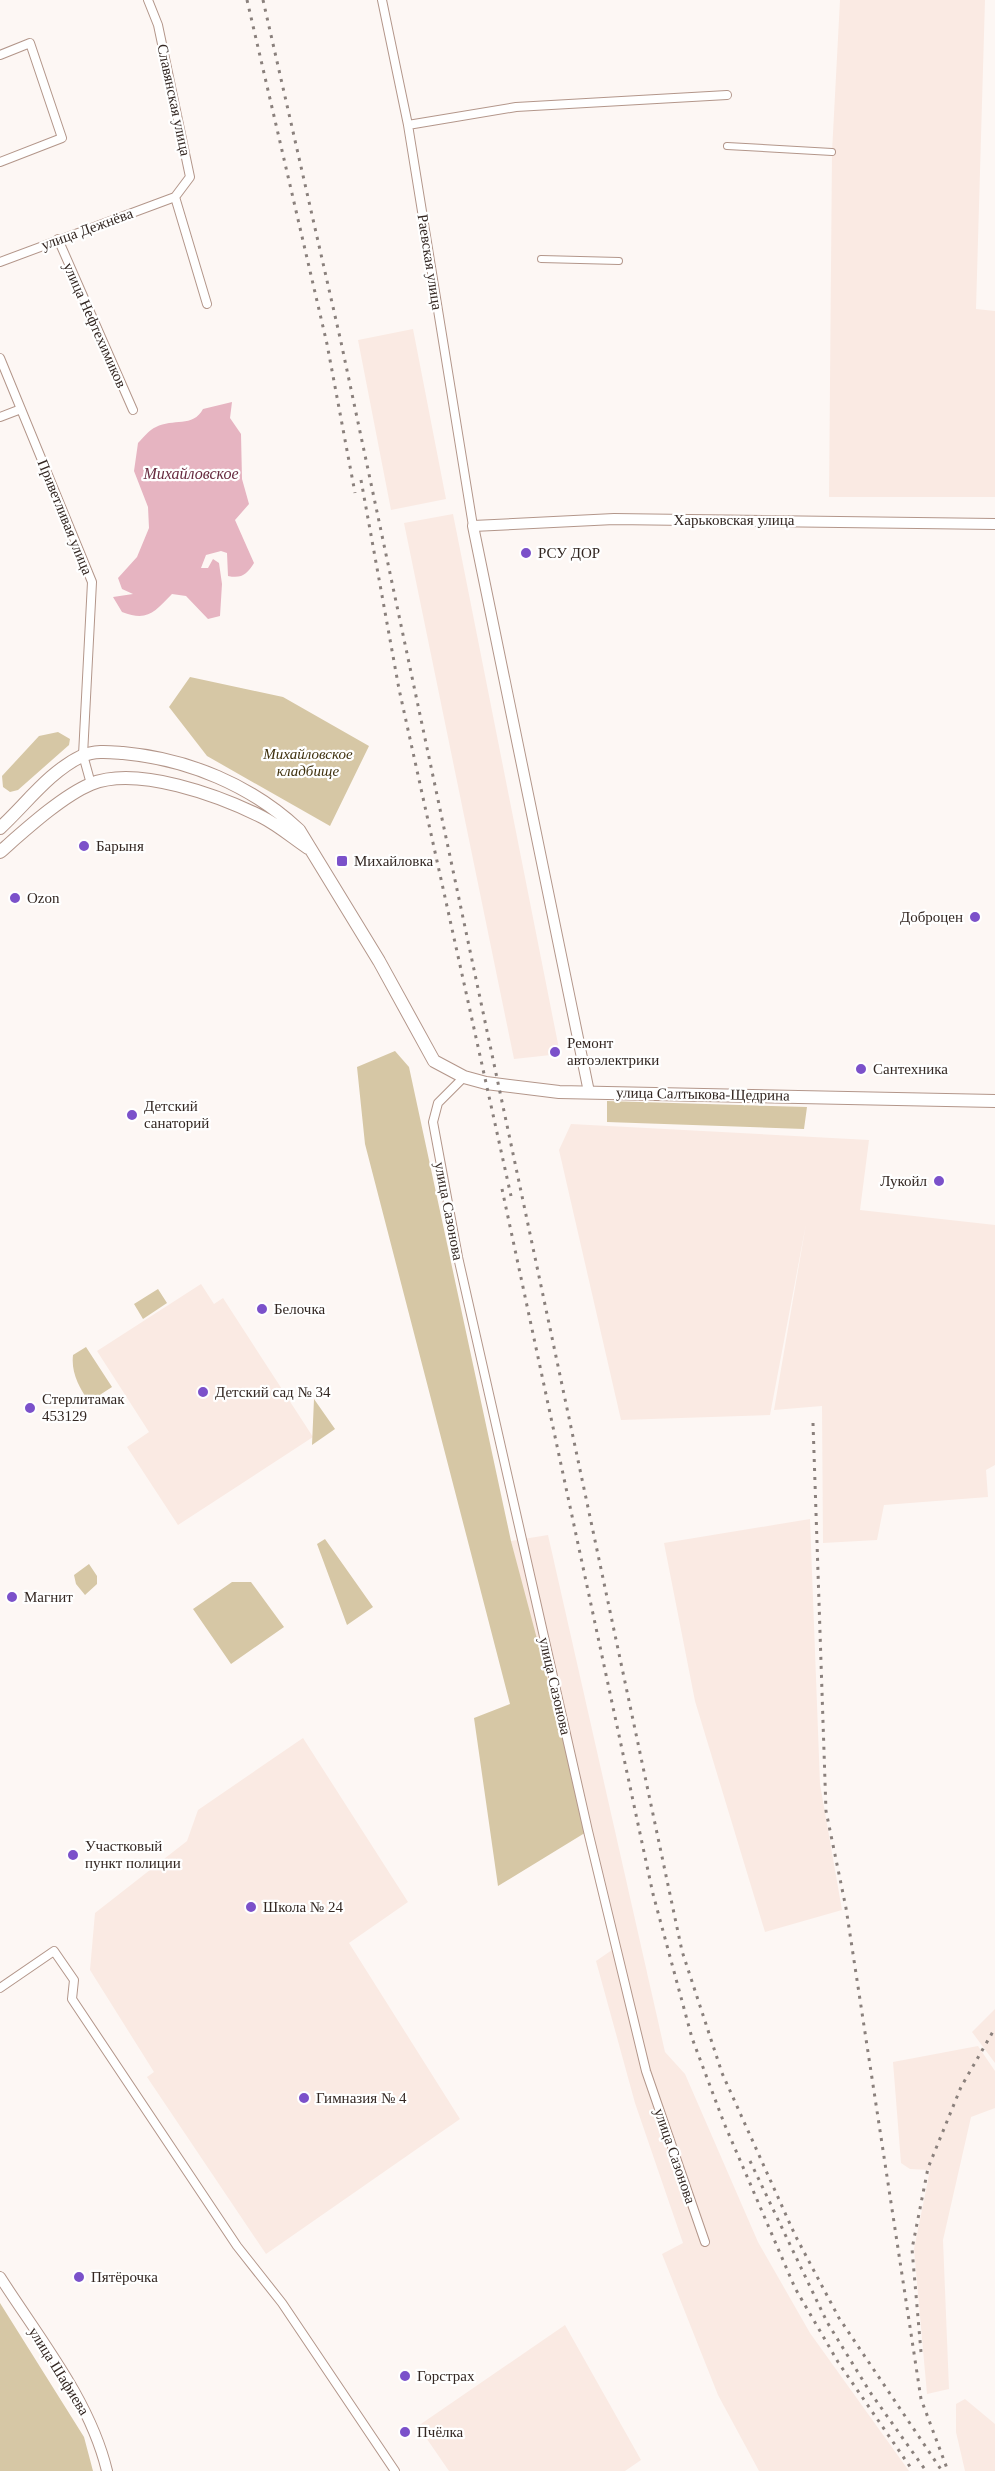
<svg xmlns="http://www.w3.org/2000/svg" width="995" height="2471" font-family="'Times New Roman',serif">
  <rect width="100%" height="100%" fill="#fdf7f4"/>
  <!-- built -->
  <path fill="#faeae3" d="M840 0H985L976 309 995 311V497H829L832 152Z
    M413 329 446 499 391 510 358 340Z
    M453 514 560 1054 514 1059 404 523Z
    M571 1124 869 1140 860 1210 995 1225V1465L986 1470 988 1497 884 1505 877 1540 823 1543 822 1406 774 1410 806 1224 770 1415 621 1420 559 1150Z
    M201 1284 214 1304 223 1298 313 1437 178 1525 127 1447 149 1432 97 1351Z
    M810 1519 820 1784 842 1910 765 1932 695 1701 664 1543Z
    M548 1535 665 2052 685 2074 758 2242 810 2333 909 2471H759L718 2395 662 2254 683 2243 635 2103 596 1961 612 1950 511 1541Z
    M303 1738 408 1902 349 1943 460 2119 266 2254 147 2077 154 2072 90 1970 95 1913 187 1841 198 1810Z
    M995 2009V2063L972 2032Z
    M978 2046 995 2071V2108L971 2117 943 2240 949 2389 927 2394 914 2249 930 2170 910 2169 901 2163 893 2062Z
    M565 2325 641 2460 625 2471H449L418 2426Z
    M965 2399 995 2424V2471H965L956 2432V2404Z"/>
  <!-- green -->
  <path fill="#d6c7a5" d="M190 677 283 697 369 746 330 826 207 756 169 707Z
    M58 732 70 739 69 745 18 790 10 792 3 787 2 776 39 736Z
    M395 1051 409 1067 511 1541 588 1831 498 1886 474 1718 510 1704 365 1144 357 1067Z
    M607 1101 807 1107 804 1129 607 1122Z
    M158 1289 167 1303 143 1319 134 1304Z
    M86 1347 112 1387 89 1402C79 1387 71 1373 73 1355Z
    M314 1399 335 1429 312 1445Z
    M325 1539 373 1607 347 1625 317 1544Z
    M89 1564 97 1576V1584L85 1595 76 1584 74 1575Z
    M232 1582H251L284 1627 231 1664 193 1609Z
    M0 2303 84 2437 93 2471H0Z"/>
  <!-- water -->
  <path fill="#e6b4c1" d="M232 402 230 418 241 434 242 479 249 504 235 520 254 563C247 574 242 579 228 576L227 553 221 551 206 555 201 568H208L213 559 219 563 222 584 220 616 208 619 186 596 172 594C154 612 148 622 122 612L113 597 133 594 122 589 118 578 137 557 149 528 148 507 134 471 138 443C143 438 149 430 156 427 173 418 193 428 203 409Z"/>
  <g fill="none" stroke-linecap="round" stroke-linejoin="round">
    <defs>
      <path id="pedestrian" d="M727 146 832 152
        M541 259 619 261"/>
      <path id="minor" d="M148 0 158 25 190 177 175 197
        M382 0 408 125 473 526
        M0 55 30 43 62 138 0 162
        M408 125 516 107 727 95
        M175 197 207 304
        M58 239 133 410
        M0 262 175 197
        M0 358 92 582 83 755 91 784
        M0 417 21 409
        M464 1077 438 1103 433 1122 458 1257 588 1831 646 2071 705 2242
        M0 1988 54 1951 74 1980 72 1999 237 2246 282 2303 395 2471"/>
      <path id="tertiary" d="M589 1092 473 526 614 519 995 524
        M0 2277C39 2338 90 2400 107 2471"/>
      <path id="secondary" d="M0 828C26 804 50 771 82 756 95 750 110 752 123 753 188 759 251 785 299 830L379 961 434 1061 464 1077 486 1083 559 1092 995 1101
        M0 852C24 831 62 796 91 784 137 765 220 796 262 817 278 825 293 838 308 848"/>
    </defs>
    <!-- pedestrian casing -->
    <use href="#pedestrian" stroke="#b3968a" stroke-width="8"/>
    <!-- minor casing -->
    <use href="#minor" stroke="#b3968a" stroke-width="10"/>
    <!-- tertiary casing -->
    <use href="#tertiary" stroke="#b3968a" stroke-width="12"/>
    <!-- secondary casing -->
    <use href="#secondary" stroke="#b3968a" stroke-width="14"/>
    <!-- pedestrian -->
    <use href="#pedestrian" stroke="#fff" stroke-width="6"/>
    <!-- minor -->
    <use href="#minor" stroke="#fff" stroke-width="8"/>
    <!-- tertiary -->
    <use href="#tertiary" stroke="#fff" stroke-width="10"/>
    <!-- secondary -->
    <use href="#secondary" stroke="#fff" stroke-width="12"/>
    <!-- rail -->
    <path stroke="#8a807c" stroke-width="3" stroke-dasharray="3 6" stroke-linecap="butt" d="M247 0 327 344 355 493
      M263 0 341 342 682 1951 722 2073 795 2235 839 2318 942 2471
      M361 480 399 689 511 1196
      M502 1189 653 1894 692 2038 724 2123 795 2288 838 2362 913 2471
      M813 1423 826 1811 846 1908 921 2399 948 2471
      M750 2161 827 2322 870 2392 926 2471
      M921 2352 912 2249 928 2168 961 2087 995 2028"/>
  </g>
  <!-- markers -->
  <g fill="#7b51ca" stroke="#fff" stroke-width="2">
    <circle cx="526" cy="553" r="6"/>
    <circle cx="84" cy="846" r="6"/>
    <rect x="336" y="855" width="12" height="12" rx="3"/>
    <circle cx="15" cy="898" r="6"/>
    <circle cx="975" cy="917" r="6"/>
    <circle cx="555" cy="1052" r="6"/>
    <circle cx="861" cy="1069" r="6"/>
    <circle cx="132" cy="1115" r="6"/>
    <circle cx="939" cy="1181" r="6"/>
    <circle cx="262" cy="1309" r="6"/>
    <circle cx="203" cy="1392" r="6"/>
    <circle cx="30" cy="1408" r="6"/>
    <circle cx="12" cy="1597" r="6"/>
    <circle cx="73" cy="1855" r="6"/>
    <circle cx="251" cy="1907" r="6"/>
    <circle cx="304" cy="2098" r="6"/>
    <circle cx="79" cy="2277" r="6"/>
    <circle cx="405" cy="2376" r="6"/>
    <circle cx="405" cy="2432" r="6"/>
  </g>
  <g text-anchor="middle" stroke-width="4.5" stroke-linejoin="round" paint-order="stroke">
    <!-- street labels -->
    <g font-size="15" fill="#332722" stroke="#fff">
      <text transform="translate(174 100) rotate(78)" y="5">Славянская улица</text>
      <text transform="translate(87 229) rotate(-20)" y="5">улица Дежнёва</text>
      <text transform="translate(430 262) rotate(81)" y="5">Раевская улица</text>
      <text transform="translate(95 325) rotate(66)" y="5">улица Нефтехимиков</text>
      <text transform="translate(65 517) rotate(68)" y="5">Приветливая улица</text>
      <text x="734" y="525">Харьковская улица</text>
      <text transform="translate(703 1094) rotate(1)" y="5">улица Салтыкова-Щедрина</text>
      <text transform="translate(449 1211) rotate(79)" y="5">улица Сазонова</text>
      <text transform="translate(555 1686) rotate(77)" y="5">улица Сазонова</text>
      <text transform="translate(675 2156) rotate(71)" y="5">улица Сазонова</text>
      <text transform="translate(59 2371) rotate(58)" y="5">улица Шафиева</text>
    </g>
    <!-- poi labels -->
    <g font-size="15" fill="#332722" stroke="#fff" text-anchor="start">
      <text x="538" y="558">РСУ ДОР</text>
      <text x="96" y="851">Барыня</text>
      <text x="354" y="866">Михайловка</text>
      <text x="27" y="903">Ozon</text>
      <text x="963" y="922" text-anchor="end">Доброцен</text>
      <text x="567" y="1048">Ремонт<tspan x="567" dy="17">автоэлектрики</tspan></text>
      <text x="873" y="1074">Сантехника</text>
      <text x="144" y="1111">Детский<tspan x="144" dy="17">санаторий</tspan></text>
      <text x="927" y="1186" text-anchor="end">Лукойл</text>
      <text x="274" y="1314">Белочка</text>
      <text x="215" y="1397">Детский сад № 34</text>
      <text x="42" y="1404">Стерлитамак<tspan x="42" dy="17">453129</tspan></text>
      <text x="24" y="1602">Магнит</text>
      <text x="85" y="1851">Участковый<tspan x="85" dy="17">пункт полиции</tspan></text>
      <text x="263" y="1912">Школа № 24</text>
      <text x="316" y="2103">Гимназия № 4</text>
      <text x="91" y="2282">Пятёрочка</text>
      <text x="417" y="2381">Горстрах</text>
      <text x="417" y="2437">Пчёлка</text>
    </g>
    <!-- park labels -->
    <g font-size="15" font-style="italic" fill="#3f310e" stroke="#fff">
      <text x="308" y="759">Михайловское<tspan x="308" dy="17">кладбище</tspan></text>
    </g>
    <!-- water labels -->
    <g font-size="16" font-style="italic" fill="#672a3f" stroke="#fff">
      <text x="191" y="479">Михайловское</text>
    </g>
  </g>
</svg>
